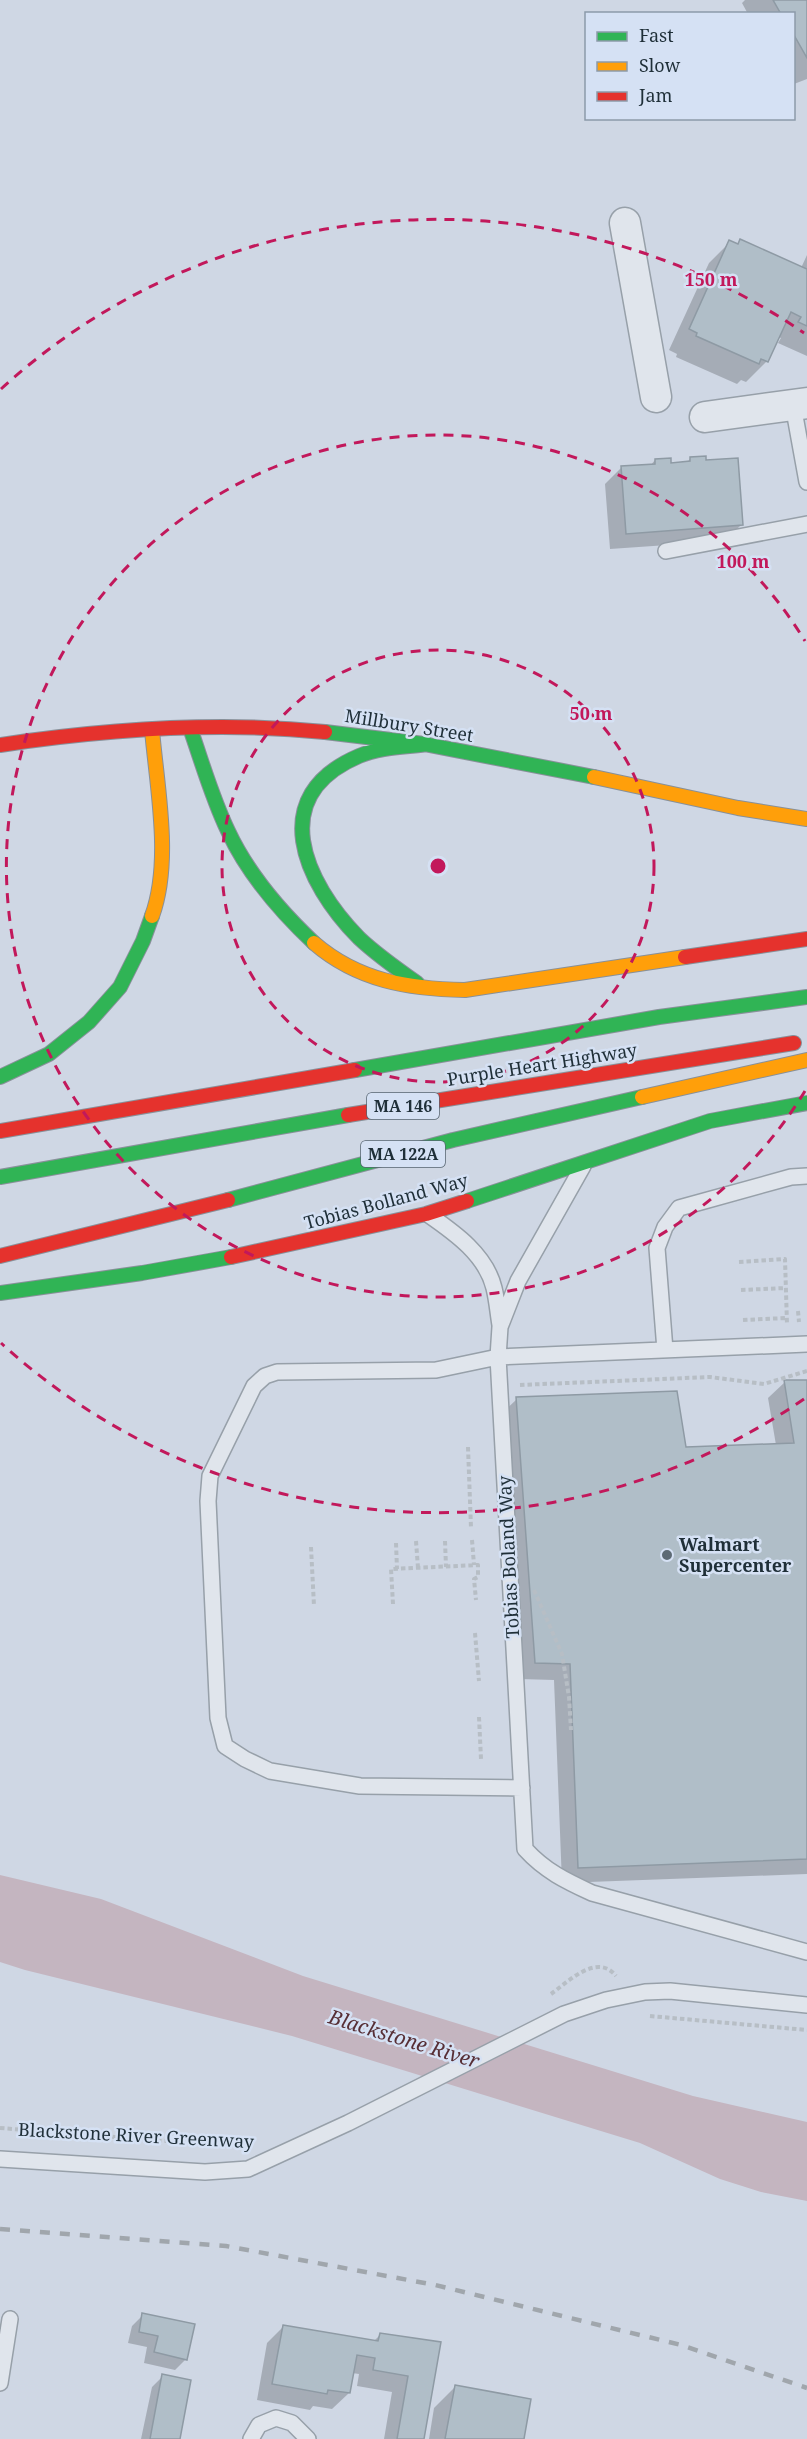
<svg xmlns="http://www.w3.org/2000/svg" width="807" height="2439" font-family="'Noto Serif',serif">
  <rect width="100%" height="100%" fill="#cfd7e4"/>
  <!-- water -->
  <path fill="#c4b5c0" d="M0 1875 101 1899 303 1976 693 2096 807 2122V2201L761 2192 720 2179 640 2143 292 2036 25 1970 0 1962Z"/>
  <!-- shadow -->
  <path fill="#0003" d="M745 0H807V79L794 84V14H748L742 3Z
    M741 241 801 268 807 255V356L778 343 781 338 778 337 767 361 746 382 741 380 737 384 676 357 677 354 669 350 709 263 730 242 737 245Z
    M691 458 742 524 725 541 610 549 605 484 621 468 650 466 655 460 669 464 686 463Z
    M807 1381V1874L562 1883 554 1680 519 1679 500 1415 517 1399 685 1449 776 1445 768 1398 785 1382Z
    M143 2315 186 2359 175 2370 144 2363 147 2347 128 2343 132 2326Z
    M283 2327 373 2342 381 2334 439 2344 423 2439H384L392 2392 357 2386 359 2374 352 2373 349 2393 332 2409 313 2406 310 2410 257 2400 267 2343Z
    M163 2376 178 2439H141L152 2387Z
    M455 2387 522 2439H429L434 2408Z"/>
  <!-- building -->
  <path fill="#b0bec8" stroke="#8e9aa4" stroke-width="1.5" d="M773 0H807V58L794 35V14H781Z
    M740 239 807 269V326L798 322 801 317 791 312 768 362 761 359 759 364 696 336 697 333 689 329 729 240 738 244Z
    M706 456V460L738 458 743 525 626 534 621 466 655 464V459L671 458V463L690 461V457Z
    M784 1380H807V1859L578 1868 570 1664 535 1663 516 1397 677 1391 686 1447 794 1443Z
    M142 2313 195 2324 187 2360 154 2352 158 2336 139 2332Z
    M283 2325 378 2341 380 2333 441 2342 424 2439H397L408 2376 373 2370 375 2358 357 2355 350 2393 328 2390 327 2394 272 2384Z
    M162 2374 191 2380 180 2439H150Z
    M455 2385 531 2399 524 2439H445Z"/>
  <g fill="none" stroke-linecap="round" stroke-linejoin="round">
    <defs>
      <path id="lane" d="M793 405 807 482
        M666 551 807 524
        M583 1166 518 1281 500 1327 498 1357 525 1849C545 1871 566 1881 592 1893L807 1952
        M429 1215C455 1233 486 1255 494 1288 497 1300 498 1313 500 1325
        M665 1350 657 1248 665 1227 679 1208 791 1177 807 1176
        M522 1788 360 1786 270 1771 245 1759 225 1746 218 1718 208 1501 210 1476 254 1386 265 1376 277 1372 436 1370 498 1357 807 1344
        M0 2159 205 2172 248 2169 348 2123 564 2014 606 2000 645 1992 670 1991 807 2005
        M0 2383 10 2319
        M251 2439 259 2425 276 2418 292 2423 308 2439"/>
      <path id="street" d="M625 223 656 397
        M705 417 807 403"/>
      <path id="fast" d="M190 728C202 762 212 798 228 831 248 874 280 911 314 943
        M325 732 424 744 594 777
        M417 983C397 969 377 955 359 938 304 882 265 796 359 756 380 747 405 747 427 744
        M355 1070 659 1017 807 997
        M0 1077 49 1054 89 1022 120 987 143 941 152 916
        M0 1177 348 1115
        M228 1200 453 1140 642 1097
        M467 1201 710 1121 807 1103
        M0 1293 142 1273 231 1257"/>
      <path id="slow" d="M594 777 738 808 807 819
        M152 916C172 861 157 788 152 730
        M314 943C358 981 409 989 465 990L685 957
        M642 1097 807 1060"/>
      <path id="jam" d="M0 745C107 729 216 721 325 732
        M685 957 807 939
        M348 1115 794 1043
        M0 1131 355 1070
        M0 1256 228 1200
        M231 1257 426 1214 467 1201"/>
    </defs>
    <!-- lane casing -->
    <use href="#lane" stroke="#97a0a9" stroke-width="18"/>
    <!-- street casing -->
    <use href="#street" stroke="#97a0a9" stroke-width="33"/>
    <!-- fast casing -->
    <use href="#fast" stroke="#889099" stroke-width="16"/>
    <!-- slow casing -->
    <use href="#slow" stroke="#889099" stroke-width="16"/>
    <!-- jam casing -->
    <use href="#jam" stroke="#889099" stroke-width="16"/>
    <!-- path -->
    <path stroke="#b7bec5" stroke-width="4" stroke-dasharray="4.5 3" stroke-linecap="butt" d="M739 1262 785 1259 787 1324
      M741 1290 786 1288
      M798 1311 799 1322
      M743 1320 786 1318
      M520 1385 710 1377 764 1384 807 1371
      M468 1447 471 1528
      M472 1540 474 1565
      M416 1541 418 1568
      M445 1541 446 1567
      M396 1543 397 1569
      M311 1547 314 1606
      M534 1590 562 1654 569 1697 571 1730
      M393 1604 391 1569 478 1565V1577L474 1579 476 1600
      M475 1633 479 1681
      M479 1717 481 1759
      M551 1994C568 1982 597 1952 616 1976
      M650 2016 807 2030
      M0 2128 230 2146"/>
    <!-- lane -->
    <use href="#lane" stroke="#e0e5ec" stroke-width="15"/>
    <!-- street -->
    <use href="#street" stroke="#e0e5ec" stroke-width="30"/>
    <!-- fast -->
    <use href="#fast" stroke="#30b455" stroke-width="14"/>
    <!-- slow -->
    <use href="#slow" stroke="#ff9f0a" stroke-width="14"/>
    <!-- jam -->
    <use href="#jam" stroke="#e5322d" stroke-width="14"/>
    <!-- rail -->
    <path stroke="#a0a6ac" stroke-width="4.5" stroke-dasharray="10 10" stroke-linecap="butt" d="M0 2229 226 2246 435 2285 681 2345 807 2388"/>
  </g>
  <!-- distance rings -->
  <g fill="none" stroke="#c2185b" stroke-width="3" stroke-dasharray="10 8">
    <circle cx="438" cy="866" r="216"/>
    <path d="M805 1091A431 431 0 1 1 805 641"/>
    <path d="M804 1399A647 647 0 0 1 1 1343M1 389A647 647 0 0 1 804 333"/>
  </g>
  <!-- markers -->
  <circle fill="#5d6a74" stroke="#d5e1f4" stroke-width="2" cx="667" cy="1555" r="6"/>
  <g text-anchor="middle" stroke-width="5" stroke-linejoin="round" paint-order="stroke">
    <!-- shield labels -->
    <g fill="#d5e1f4" stroke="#566470" stroke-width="1.5">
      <rect x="367" y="1093" width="72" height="26" rx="4.5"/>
      <rect x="361" y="1141" width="84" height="26" rx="4.5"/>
    </g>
    <g font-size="16" font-weight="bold" fill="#1f2f38">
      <text x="403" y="1112">MA 146</text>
      <text x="403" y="1160">MA 122A</text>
    </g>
    <!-- street labels -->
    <g font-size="18" fill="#1f2f38" stroke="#d5e1f4">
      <text transform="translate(409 726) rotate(9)" y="6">Millbury Street</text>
      <text transform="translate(542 1065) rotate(-9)" y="6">Purple Heart Highway</text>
      <text transform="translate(386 1202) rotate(-15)" y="6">Tobias Bolland Way</text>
      <text transform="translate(509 1557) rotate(-93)" y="6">Tobias Boland Way</text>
      <text transform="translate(136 2136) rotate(3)" y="6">Blackstone River Greenway</text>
    </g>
    <!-- poi labels -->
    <g font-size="18" font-weight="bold" fill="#1f2f38" stroke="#d5e1f4" text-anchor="start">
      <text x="679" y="1551">Walmart<tspan x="679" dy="21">Supercenter</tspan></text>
    </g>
    <!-- water labels -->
    <g font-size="20" font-style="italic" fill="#572f36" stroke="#d5e1f4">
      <text transform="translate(404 2039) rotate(17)" y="7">Blackstone River</text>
    </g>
  </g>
  <circle cx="438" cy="866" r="9" fill="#c2185b" stroke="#d5e1f4" stroke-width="3"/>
  <g font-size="18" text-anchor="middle" font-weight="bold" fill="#c2185b" stroke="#d5e1f4" stroke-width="5" stroke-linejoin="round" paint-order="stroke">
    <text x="711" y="286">150 m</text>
    <text x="743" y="568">100 m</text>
    <text x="591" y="720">50 m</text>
  </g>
  <!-- legend -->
  <rect x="585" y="12" width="210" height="108" fill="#d5e1f4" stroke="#8c9aa9" stroke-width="1.5"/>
  <rect x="597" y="32" width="30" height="9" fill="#30b455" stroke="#8c9aa9" stroke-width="1.5"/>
  <text x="639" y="42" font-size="18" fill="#1f2f38">Fast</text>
  <rect x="597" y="62" width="30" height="9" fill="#ff9f0a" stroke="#8c9aa9" stroke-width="1.5"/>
  <text x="639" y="72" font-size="18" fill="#1f2f38">Slow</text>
  <rect x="597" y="92" width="30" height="9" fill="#e5322d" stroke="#8c9aa9" stroke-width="1.5"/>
  <text x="639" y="102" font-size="18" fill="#1f2f38">Jam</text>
</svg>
